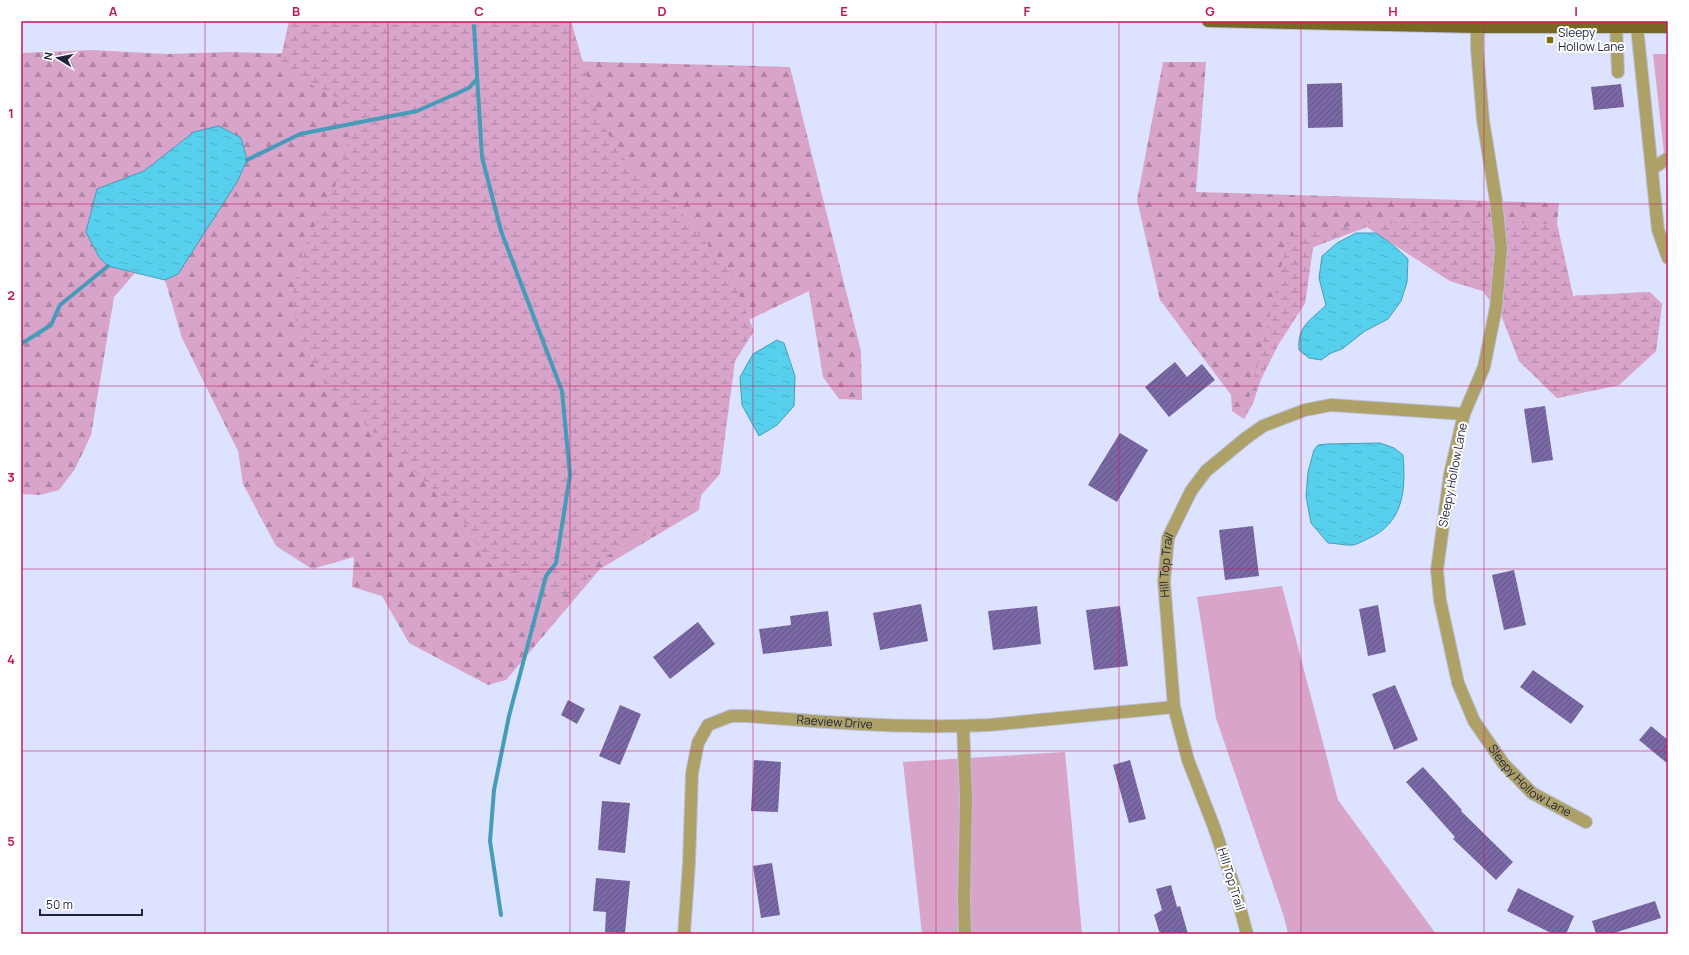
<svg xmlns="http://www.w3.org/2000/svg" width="1689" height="955" font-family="Manrope,sans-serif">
  <defs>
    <pattern id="forest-firs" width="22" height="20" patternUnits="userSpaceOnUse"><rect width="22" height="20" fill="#d8a4ca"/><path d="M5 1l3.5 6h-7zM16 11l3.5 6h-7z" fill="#af85a5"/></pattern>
    <pattern id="wetland-marsh" width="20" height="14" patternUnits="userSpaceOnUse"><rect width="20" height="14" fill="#d8a4ca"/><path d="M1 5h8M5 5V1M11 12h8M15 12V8" fill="none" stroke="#af85a5"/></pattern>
    <pattern id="water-ripples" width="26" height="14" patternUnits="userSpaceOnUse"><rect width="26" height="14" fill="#57d0ed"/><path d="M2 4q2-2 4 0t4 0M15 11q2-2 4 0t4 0" fill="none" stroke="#4bb2cc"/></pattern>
    <pattern id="building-hatch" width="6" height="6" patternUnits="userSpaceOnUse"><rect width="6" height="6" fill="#7a68a5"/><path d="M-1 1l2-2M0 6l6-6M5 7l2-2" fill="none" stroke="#635588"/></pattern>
  </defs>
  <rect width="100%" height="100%" fill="#dde2fe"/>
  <!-- grass -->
  <path fill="#d8a4ca" d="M1653 54H1668V189Z
    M1282 586 1338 800 1436 934H1288L1284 917 1216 718 1197 597Z
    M1065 752 1082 934H922L903 762Z"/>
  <!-- forest -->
  <path fill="url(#forest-firs)" d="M91 50 166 54 230 52 790 67 861 351 862 400 839 399 823 377 809 291 742 323 719 362 699 510 600 569 506 680 488 685 409 643 382 596 352 587 354 557 312 569 276 546 243 484 238 451 182 338 165 280 178 273 194 132 144 171 97 189 108 266 135 273 114 297 91 435 75 469 59 490 40 495 21 494V53Z
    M1163 62H1206L1196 192 1559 203 1557 224 1573 296 1650 292 1662 304 1656 351 1619 385 1557 398 1519 361 1502 317 1483 291 1450 281 1367 227 1313 247 1305 303 1278 345 1260 381 1253 403 1244 419 1232 411 1231 395 1160 300 1137 200Z"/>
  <!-- wetland -->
  <path fill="url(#wetland-marsh)" d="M289 21H571L599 118 621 156 681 212 730 273 754 331 735 361 720 474 686 512 598 561 576 596 522 587 486 560 460 515 326 387 299 339 292 298 302 251 335 187 349 137 341 100 306 82 280 62Z
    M1464 221 1557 224 1573 296 1650 292 1662 304 1656 351 1619 385 1557 398 1519 361 1502 317 1483 291 1450 281 1367 227 1313 247 1305 303 1278 345 1260 381 1253 403 1244 419 1289 236 1368 223Z"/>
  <!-- water -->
  <path fill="url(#water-ripples)" stroke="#469cb8" d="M219 126 241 138 247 160 237 182 178 274 165 280 108 266 99 257 86 232 97 189 144 171 194 132Z
    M1356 233H1376L1393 245 1408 259 1407 282 1401 301 1388 319 1365 331 1342 349 1331 353 1321 360 1309 358 1299 350C1297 326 1311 320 1326 305L1319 278 1322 256 1337 243Z
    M777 340 784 343 795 376 794 406 777 425 759 436 742 405 740 377 753 354Z
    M1380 443 1394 448 1403 455C1406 489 1404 524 1367 539 1363 541 1358 544 1353 545 1346 546 1336 543 1328 543L1311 523 1306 496 1308 472 1314 450 1318 445 1327 444Z"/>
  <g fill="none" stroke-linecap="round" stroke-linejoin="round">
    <!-- stream -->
    <path stroke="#469cb8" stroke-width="4" d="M474 26 482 157 501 231 562 391 570 475 556 563 546 576 509 716 494 790 490 841 501 915
      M247 160 300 134 417 111 469 88 477 79
      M21 344 51 325 60 305 108 266"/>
  </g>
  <!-- building -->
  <path fill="url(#building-hatch)" d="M1342 83 1343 127 1308 128 1307 84Z
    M1621 84 1624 107 1594 110 1591 87Z
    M1175 362 1187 377 1202 364 1215 380 1169 417 1145 387Z
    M1545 406 1553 460 1532 463 1524 409Z
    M1120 433 1148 450 1117 502 1088 485Z
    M1253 526 1259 576 1225 580 1219 530Z
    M1514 570 1526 625 1504 630 1492 575Z
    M921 604 928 641 880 650 873 613Z
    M1378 605 1386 652 1368 656 1359 609Z
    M1037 606 1041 644 993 650 988 611Z
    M1120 606 1128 666 1094 670 1086 610Z
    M828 611 832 646 763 654 759 629 791 625 790 616Z
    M698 622 715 644 670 679 653 657Z
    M1533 670 1584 706 1571 724 1520 687Z
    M1395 685 1418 740 1394 750 1372 694Z
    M568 700 585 709 577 724 561 715Z
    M620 705 641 714 620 765 599 756Z
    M1651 726 1668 740V764L1639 740Z
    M754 760 781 762 778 812 751 811Z
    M1130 760 1146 819 1129 823 1113 765Z
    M1423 767 1462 810 1461 811 1513 862 1496 880 1453 839 1455 837 1406 782Z
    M602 801 630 803 625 853 598 850Z
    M772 863 780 915 761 918 753 866Z
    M596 878 630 881 625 933 605 932 606 912 593 911Z
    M1171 885 1177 907 1180 906 1188 934H1160L1154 915 1162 910 1156 889Z
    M1518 888 1574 916 1566 934H1553L1507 911Z
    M1655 901 1661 918 1611 934H1596L1592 921Z"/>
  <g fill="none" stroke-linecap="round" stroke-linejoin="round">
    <defs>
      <g id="minor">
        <path d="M1616 26 1618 72"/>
        <path id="s1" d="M1477 27V49L1483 120 1496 201 1501 248 1496 307 1484 367 1464 414 1450 474 1437 570 1440 600 1458 683 1474 721 1503 763 1532 793 1586 822"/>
        <path d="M1637 27 1658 230 1668 258"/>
        <path d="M1652 169 1668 158"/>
        <path d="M963 726 966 798 964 899 965 934"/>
        <path id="s2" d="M684 934 689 863 692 773 698 743 708 725 731 716H747C827 722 908 729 989 725L1174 707"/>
        <path id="s3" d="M1247 934 1235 889 1214 827 1188 760 1174 707 1164 581 1168 538 1191 491 1206 471 1246 438 1263 426 1305 410 1331 405 1464 414"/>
      </g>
      <path id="major" d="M1208 21 1477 27H1668"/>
    </defs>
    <!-- minor casing -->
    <use href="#minor" stroke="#bbc0db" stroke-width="14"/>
    <!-- major casing -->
    <use href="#major" stroke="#bbc0db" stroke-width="14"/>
    <!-- minor -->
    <use href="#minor" stroke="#aea167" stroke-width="12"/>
    <!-- major -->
    <use href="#major" stroke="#776824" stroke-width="12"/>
  </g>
  <!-- grid -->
  <path fill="none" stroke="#c2185b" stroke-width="1" stroke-opacity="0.55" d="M205 21V934M388 21V934M570 21V934M753 21V934M936 21V934M1119 21V934M1301 21V934M1484 21V934M21 204H1668M21 386H1668M21 569H1668M21 751H1668"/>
  <!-- markers -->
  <rect fill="#816e0b" stroke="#fff" stroke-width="1.5" x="1546" y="36" width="8" height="8" rx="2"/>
  <g text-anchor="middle" stroke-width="4" stroke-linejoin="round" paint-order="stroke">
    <!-- poi labels -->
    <g font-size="12" fill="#1f233c" stroke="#fff" text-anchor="start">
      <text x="1558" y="37">Sleepy<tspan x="1558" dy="14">Hollow Lane</tspan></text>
    </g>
    <!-- street labels -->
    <g font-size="12" fill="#1f233c" stroke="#fff">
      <text transform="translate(1453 475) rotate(-79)" y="4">Sleepy Hollow Lane</text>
      <text dy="4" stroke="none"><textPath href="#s3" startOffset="381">Hill Top Trail</textPath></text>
      <text dy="4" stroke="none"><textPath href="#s2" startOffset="341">Raeview Drive</textPath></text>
      <text dy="4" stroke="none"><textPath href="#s1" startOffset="792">Sleepy Hollow Lane</textPath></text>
      <text transform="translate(1231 879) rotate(73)" y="4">Hill Top Trail</text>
    </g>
  </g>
  <!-- border -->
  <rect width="1689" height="955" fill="none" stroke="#ffffff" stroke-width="44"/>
  <!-- north arrow -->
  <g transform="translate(58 58) rotate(280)" stroke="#ffffff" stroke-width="3" paint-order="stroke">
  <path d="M0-3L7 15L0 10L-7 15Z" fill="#1f233c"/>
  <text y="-6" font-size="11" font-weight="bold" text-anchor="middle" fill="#1f233c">N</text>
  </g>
  <!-- scale -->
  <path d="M40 909v6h102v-6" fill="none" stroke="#1f233c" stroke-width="2"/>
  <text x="46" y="909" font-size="12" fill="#1f233c" stroke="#ffffff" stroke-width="3" paint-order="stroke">50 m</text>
  <rect x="22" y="22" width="1645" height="911" fill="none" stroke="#c2185b" stroke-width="1.5"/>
  <g font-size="13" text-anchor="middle" font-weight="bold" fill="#c2185b">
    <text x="113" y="16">A</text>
    <text x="296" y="16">B</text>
    <text x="479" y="16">C</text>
    <text x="662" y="16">D</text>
    <text x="844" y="16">E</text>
    <text x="1027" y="16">F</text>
    <text x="1210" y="16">G</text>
    <text x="1393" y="16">H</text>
    <text x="1576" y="16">I</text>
    <text x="11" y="118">1</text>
    <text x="11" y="300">2</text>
    <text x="11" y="482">3</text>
    <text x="11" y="664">4</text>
    <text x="11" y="846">5</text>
  </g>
</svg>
